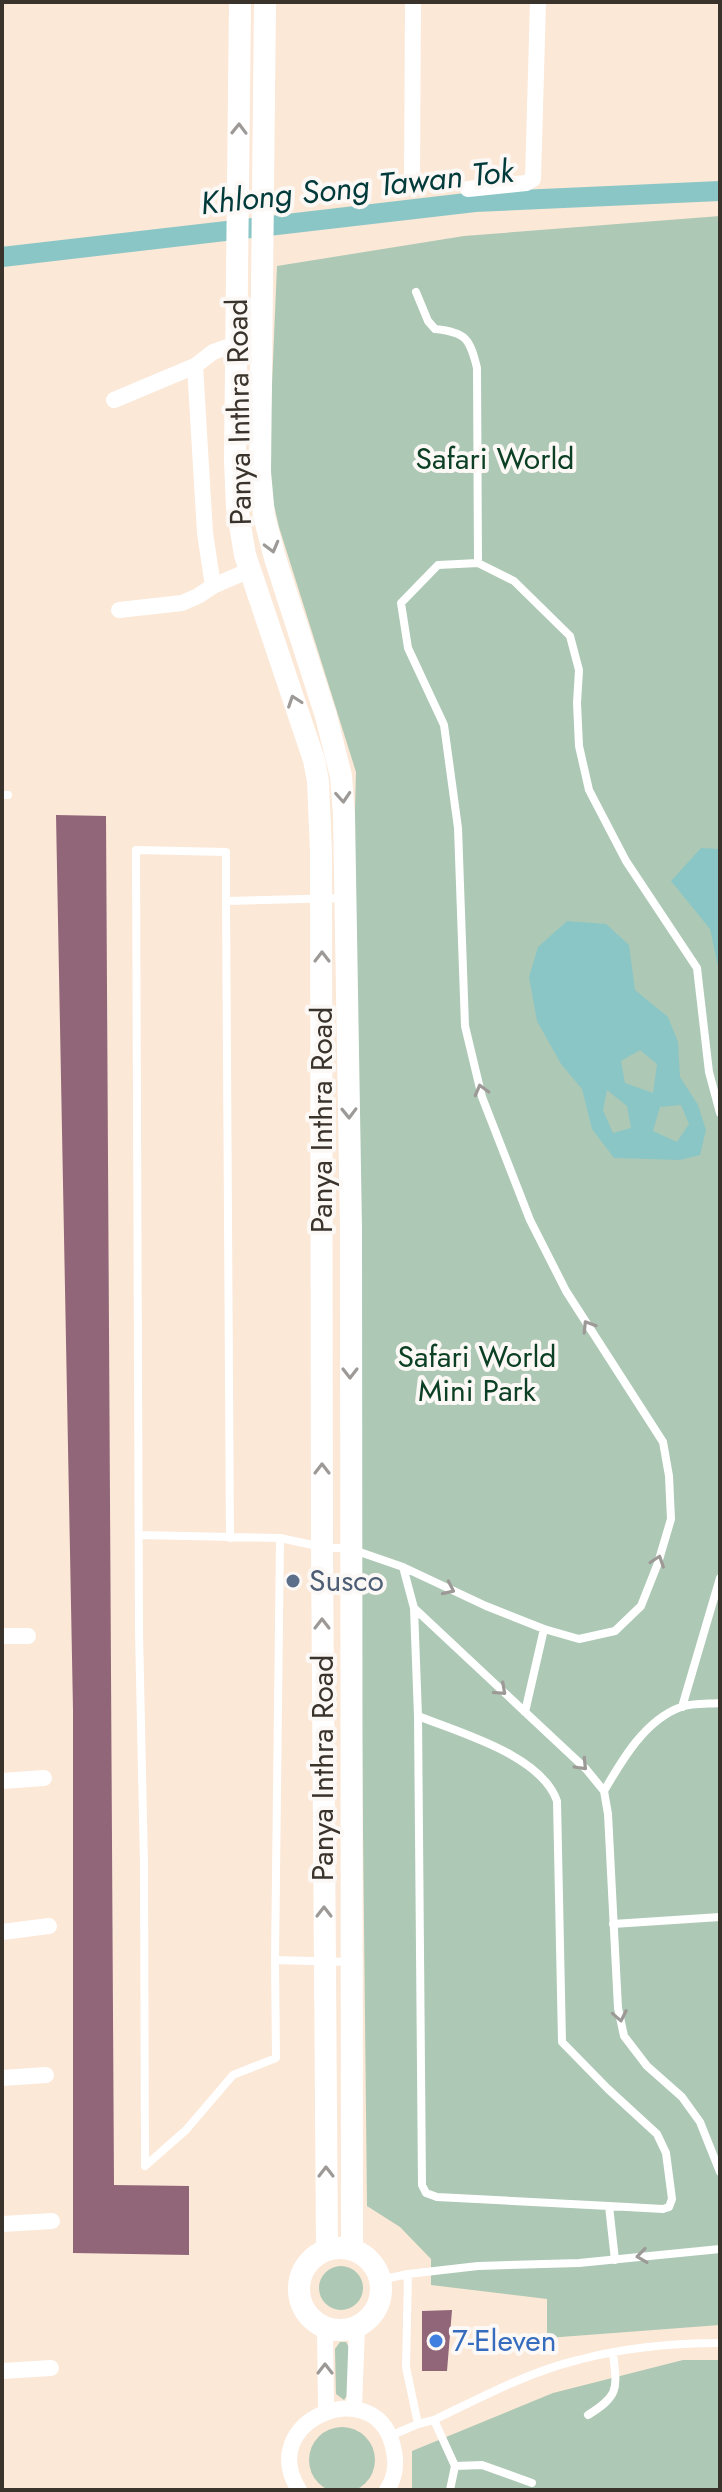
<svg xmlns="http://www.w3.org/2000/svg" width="722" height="2492" font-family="Jost,sans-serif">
  <rect width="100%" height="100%" fill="#fbe8d7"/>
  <!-- green -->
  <path fill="#adc8b5" d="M720 216V2325L547 2338V2299L431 2285V2259L400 2227 367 2206 353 889 356 772 279 527 268 479 277 266 464 236Z
    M319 2288a22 22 0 1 1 44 0a22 22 0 1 1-44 0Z
    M340 2342H346L350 2349 348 2394 344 2400 336 2394 335 2349Z
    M683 2360H720V2490H412V2451L553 2393Z
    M309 2460a33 33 0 1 1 66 0a33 33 0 1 1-66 0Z"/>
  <!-- water -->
  <path fill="#8bc6c6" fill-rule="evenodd" d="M701 848 720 849V976L710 929 671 881Z
    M567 921 606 924 629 945 635 990 668 1017 678 1042 680 1077 698 1105 706 1130 700 1155 680 1160 614 1158 592 1129 582 1089 561 1064 537 1021 529 977 538 947ZM640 1050 657 1064 653 1093 625 1083 621 1061ZM607 1090 627 1106 631 1128 613 1133 603 1110ZM681 1105 689 1124 677 1142 653 1131 660 1107Z"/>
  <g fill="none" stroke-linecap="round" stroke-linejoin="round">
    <!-- canal -->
    <path stroke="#8bc6c6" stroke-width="20" d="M2 257 475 202 720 191"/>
  </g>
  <!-- building -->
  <path fill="#916679" d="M56 815 106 816 114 2185 189 2186V2255L73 2253V1710Z
    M452 2310 447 2371H422V2311Z"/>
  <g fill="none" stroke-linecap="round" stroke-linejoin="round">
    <!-- lane -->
    <path stroke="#fff" stroke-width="8" d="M416 292 428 321 435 329C466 332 470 339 477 368L478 563
      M2 795H8
      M139 1535 280 1538 322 1547 351 1549 403 1567 486 1606 544 1629 579 1639 615 1631 641 1606 658 1563 671 1519 669 1476 663 1442 566 1291 530 1220 482 1097 465 1026 458 828 444 725 408 648 401 603 438 565 478 563 514 581 570 636 579 670 577 703 579 746 589 790 626 861 697 968 709 1072 720 1113
      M230 1538 226 901 344 898
      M403 1567 414 1608 586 1769 604 1791 608 1814 618 2008 624 2036 647 2066 682 2097 700 2122 720 2172
      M414 1608 418 1716 422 2185 426 2193 437 2197 609 2206 615 2260
      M682 1707 720 1578
      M525 1712 544 1629
      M418 1716C460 1733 541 1755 557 1801L562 2042 608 2089 657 2134 666 2153 672 2199 669 2207 663 2209 609 2206
      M604 1791C622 1760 645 1720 681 1707 692 1703 708 1704 720 1703
      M613 1924 720 1917
      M275 1960 280 1538
      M145 2166 144 1865 139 1631 136 850 226 852V901
      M145 2166 186 2130 233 2075 276 2058 275 1960 350 1962
      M408 2274 406 2367 418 2424
      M380 2280 408 2274 478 2266 579 2263 720 2249
      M588 2415C620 2395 617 2389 613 2353
      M434 2420 455 2466 450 2490
      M390 2436 418 2424 434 2420C480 2398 528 2372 578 2360 623 2348 674 2343 720 2343
      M455 2466 482 2465 532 2483"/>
    <!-- street -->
    <path stroke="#fff" stroke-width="16" d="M412 185 413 2
      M468 189 526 183 533 179 538 2
      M195 366 205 533 213 586
      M114 400 195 366 213 352 236 344
      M119 610 182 603 198 596 213 586 250 570
      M2 1636H28
      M2 1781 44 1778
      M2 1932 49 1926
      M2 2078 46 2075
      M2 2224 52 2221
      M325 2327 326 2410
      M2 2371 51 2368
      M354 2409 357 2326
      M299 2490C255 2421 372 2373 392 2443 397 2460 397 2475 387 2490"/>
    <!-- secondary -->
    <path stroke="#fff" stroke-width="22" d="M240 2 235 461 237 507 245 555 314 760 318 781 321 852 322 1547 327 2250
      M265 2 260 472 264 516 275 558 326 716 341 776 344 815 351 1229 352 2250
      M299 2289a41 41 0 1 1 82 0a41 41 0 1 1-82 0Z"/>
  </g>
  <!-- one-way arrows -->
  <defs><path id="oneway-chevron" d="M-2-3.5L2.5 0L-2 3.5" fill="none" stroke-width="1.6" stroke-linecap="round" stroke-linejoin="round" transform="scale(2)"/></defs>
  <g stroke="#9c9996">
    <use href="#oneway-chevron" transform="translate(239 129) rotate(-89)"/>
    <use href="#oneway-chevron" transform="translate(272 547) rotate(75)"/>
    <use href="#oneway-chevron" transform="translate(294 701) rotate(-109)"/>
    <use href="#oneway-chevron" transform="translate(343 797) rotate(86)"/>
    <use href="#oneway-chevron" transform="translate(322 957) rotate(-90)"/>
    <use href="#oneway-chevron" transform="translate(481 1090) rotate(-105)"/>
    <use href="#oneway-chevron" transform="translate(349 1113) rotate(89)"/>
    <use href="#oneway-chevron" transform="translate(588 1326) rotate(-122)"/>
    <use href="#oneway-chevron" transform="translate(350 1373) rotate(90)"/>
    <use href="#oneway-chevron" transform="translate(322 1469) rotate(-90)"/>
    <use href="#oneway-chevron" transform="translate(658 1561) rotate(-71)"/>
    <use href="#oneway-chevron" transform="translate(449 1589) rotate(25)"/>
    <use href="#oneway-chevron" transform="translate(322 1624) rotate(-90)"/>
    <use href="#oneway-chevron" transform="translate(501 1690) rotate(42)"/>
    <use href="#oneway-chevron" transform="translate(582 1765) rotate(46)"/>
    <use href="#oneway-chevron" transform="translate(324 1912) rotate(-90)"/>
    <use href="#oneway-chevron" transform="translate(620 2016) rotate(79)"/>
    <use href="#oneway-chevron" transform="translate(326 2172) rotate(-90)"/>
    <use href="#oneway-chevron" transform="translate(642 2256) rotate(172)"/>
    <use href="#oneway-chevron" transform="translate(325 2369) rotate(-90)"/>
  </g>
  <!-- markers -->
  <circle fill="#5c6f8a" stroke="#fcf8f5" stroke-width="3" cx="293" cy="1581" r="8"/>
  <circle fill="#3f7fe0" stroke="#fcf8f5" stroke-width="3" cx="436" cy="2341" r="8"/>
  <g text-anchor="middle" stroke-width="8" stroke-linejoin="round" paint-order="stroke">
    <!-- street labels -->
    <g font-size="30" fill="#3a332c" stroke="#fcf8f5">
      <text transform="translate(239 412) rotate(-91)" y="10">Panya Inthra Road</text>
      <text transform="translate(322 1120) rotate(-90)" y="10">Panya Inthra Road</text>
      <text transform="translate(323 1768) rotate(-90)" y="10">Panya Inthra Road</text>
    </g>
    <!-- park labels -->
    <g font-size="30" fill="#0c4024" stroke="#fcf8f5">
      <text x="495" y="469">Safari World</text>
      <text x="477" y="1367">Safari World<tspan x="477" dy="34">Mini Park</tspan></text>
    </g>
    <!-- service labels -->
    <g font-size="30" fill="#4e5e75" stroke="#fcf8f5" text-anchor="start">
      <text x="309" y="1591">Susco</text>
    </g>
    <!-- shop labels -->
    <g font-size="30" fill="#366cbe" stroke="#fcf8f5" text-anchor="start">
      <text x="452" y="2351">7-Eleven</text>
    </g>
    <!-- water labels -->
    <g font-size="32" font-style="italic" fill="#003a3b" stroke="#fcf8f5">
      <text transform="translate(357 187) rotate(-6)" y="11">Khlong Song Tawan Tok</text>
    </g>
  </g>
  <!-- border -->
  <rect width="722" height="2492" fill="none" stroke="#3a332c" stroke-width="8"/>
</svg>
